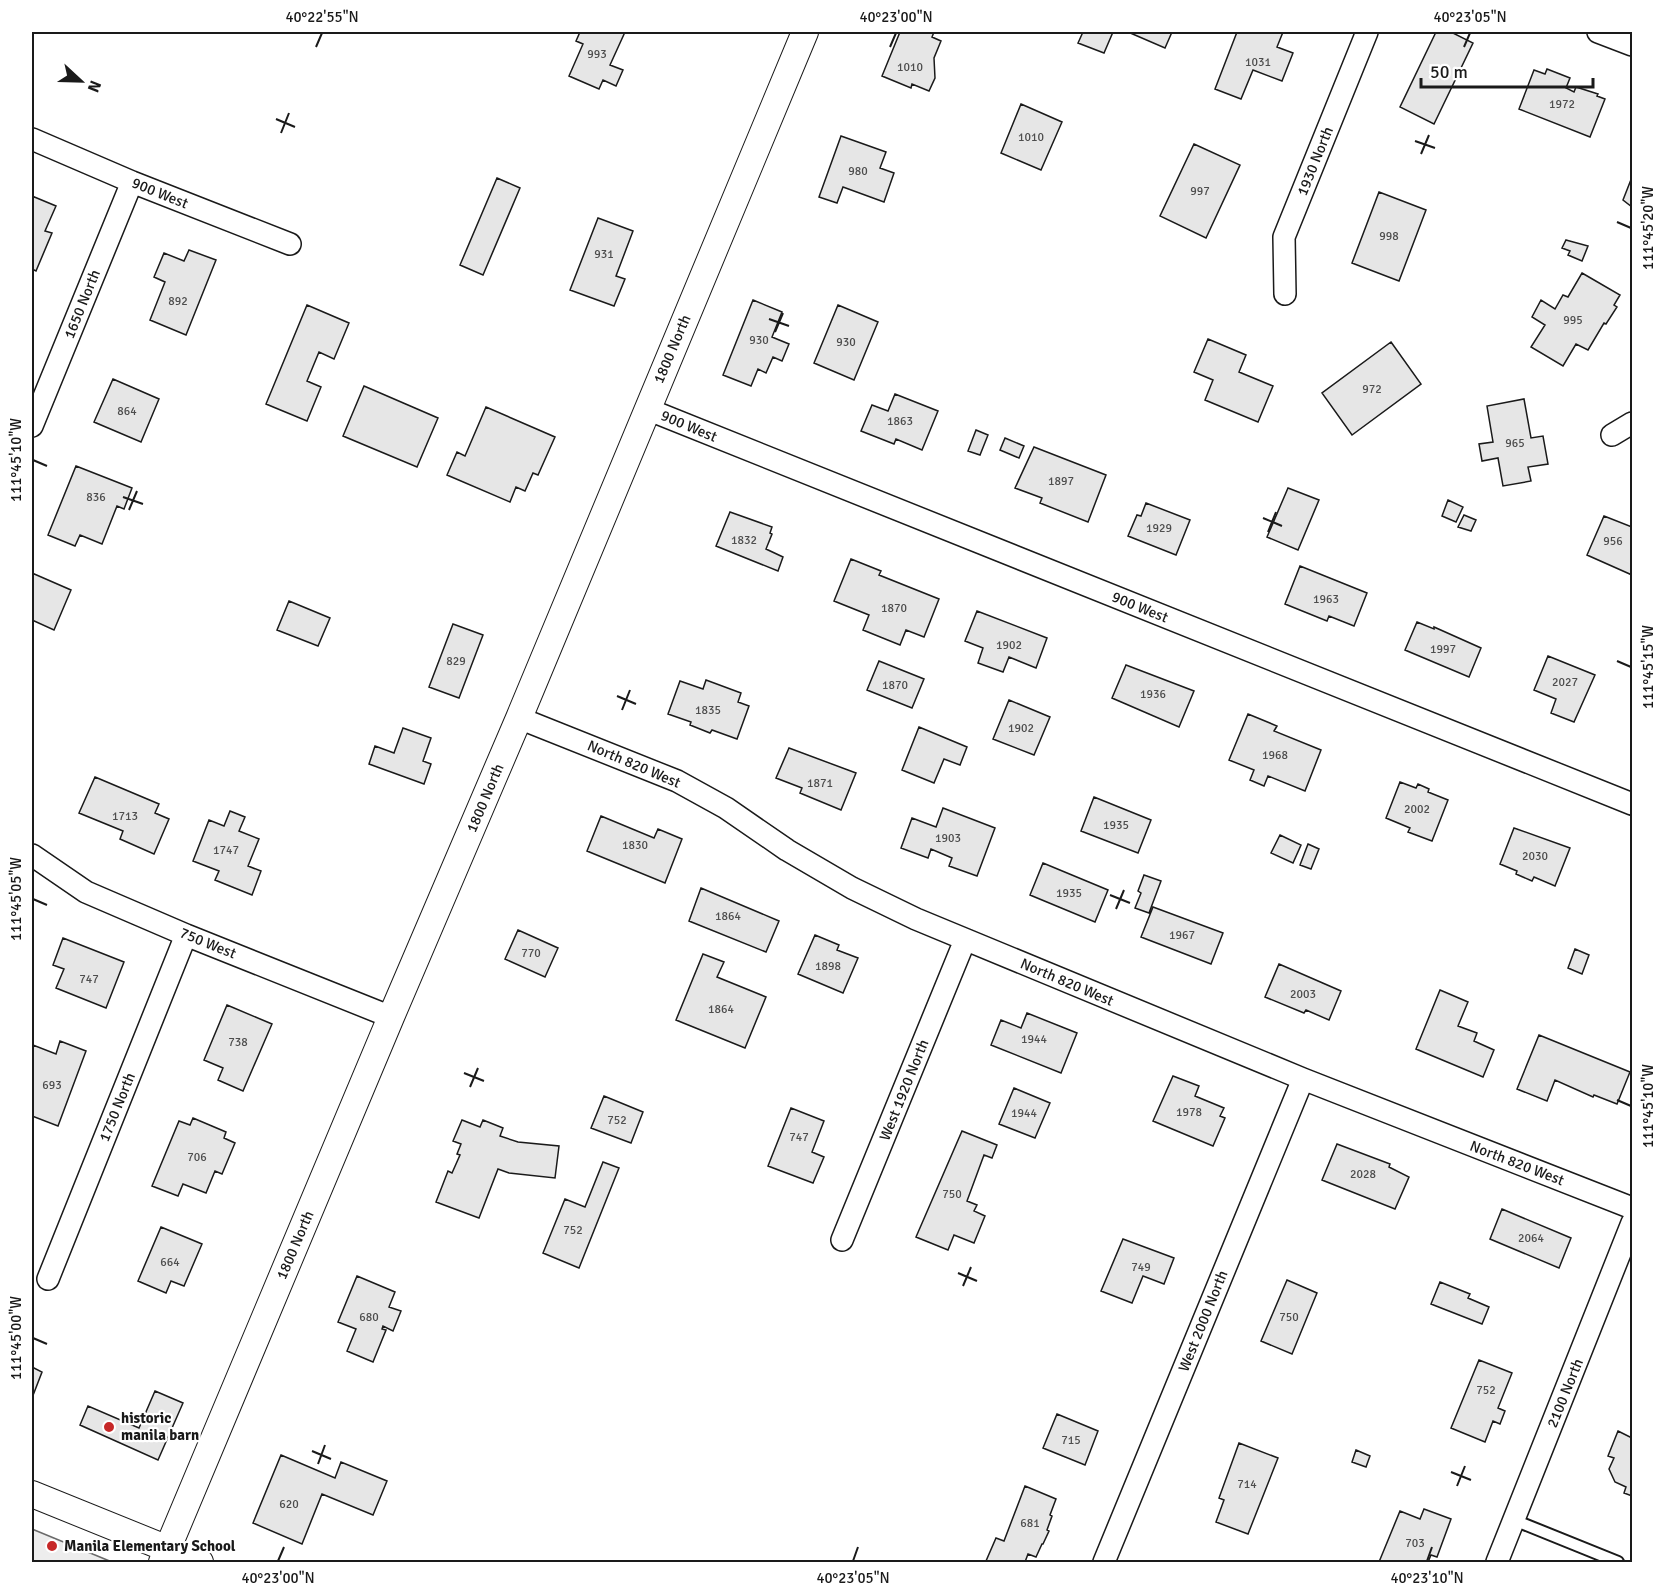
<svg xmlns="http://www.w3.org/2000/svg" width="1664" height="1594" font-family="Signika,sans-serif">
  <rect width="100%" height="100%" fill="#fff"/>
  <!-- built -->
  <path fill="#ededed" stroke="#6a6a6a" stroke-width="1.5" d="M32 1529 112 1562H32Z"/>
  <!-- building -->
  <path fill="#e6e6e6" stroke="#1a1a1a" stroke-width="1.5" d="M580 32H625L610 65 623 70 616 86 603 80 599 89 569 76 583 44 576 41Z
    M900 32H934L932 37 941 41 934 58 935 78 929 91 912 84 911 88 882 76Z
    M1083 32H1113L1104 53 1078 43Z
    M1128 32H1172L1165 48Z
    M1237 32H1283L1277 47 1293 53 1282 81 1253 70 1241 99 1215 89Z
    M1436 32H1451L1473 43 1434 124 1400 107Z
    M1547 69 1570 78 1566 88 1574 92 1576 87 1598 94 1597 96 1605 99 1590 137 1519 109 1534 70 1545 74Z
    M1021 104 1062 122 1041 170 1001 153Z
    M841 136 886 152 880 168 894 173 884 202 843 187 837 203 819 197Z
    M1194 144 1240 165 1206 238 1160 216Z
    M1632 177V207L1623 200Z
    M497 178 520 188 483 275 460 265Z
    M1379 192 1426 210 1399 281 1352 263Z
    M32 196 56 206 45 231 52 233 36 271 32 269Z
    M598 218 633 231 616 276 625 279 614 306 570 290Z
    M1566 240 1588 246 1582 261 1568 255 1570 251 1562 248Z
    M189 250 216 260 186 335 150 320 165 282 154 277 164 253 184 261Z
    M1582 273 1620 295 1614 305 1617 307 1606 324 1604 323 1588 350 1576 344 1563 366 1531 347 1545 325 1532 317 1541 300 1555 309 1563 295 1568 297Z
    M753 300 782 312 772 337 789 344 782 361 773 357 766 373 758 369 751 386 723 375Z
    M307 305 349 323 334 359 319 352 307 381 321 387 307 421 266 404Z
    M838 305 878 322 854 380 814 363Z
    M1208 339 1246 355 1239 372 1273 386 1258 422 1205 400 1213 380 1194 372Z
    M1391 342 1421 384 1352 435 1322 393Z
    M113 379 159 399 141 442 94 422Z
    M364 386 438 418 417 467 343 436Z
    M895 394 938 411 922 450 896 439 894 444 861 431 872 405 888 411Z
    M1524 399 1531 438 1543 436 1548 464 1528 467 1531 481 1503 486 1498 458 1482 461 1479 444 1493 442 1487 406Z
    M486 407 555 437 538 475 533 473 525 491 516 487 510 502 447 475 457 452 465 456Z
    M976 430 988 435 980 455 968 451Z
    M1005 438 1024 446 1019 458 1000 450Z
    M1034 447 1106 475 1088 522 1040 503 1042 498 1015 488Z
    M76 466 132 488 124 509 117 506 102 544 80 535 75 546 48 535Z
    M1288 488 1319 500 1298 550 1267 537Z
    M1448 500 1463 507 1456 522 1442 516Z
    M1146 503 1190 520 1176 555 1128 536 1137 515 1141 516Z
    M730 512 772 527 770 533 772 534 766 549 783 557 778 571 716 546Z
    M1464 515 1476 520 1471 531 1458 527Z
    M1604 516 1632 527V575L1587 555Z
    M851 559 881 571 879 575 939 599 924 637 906 630 900 645 863 630 869 615 834 601Z
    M1300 566 1367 593 1354 626 1329 616 1327 621 1285 604Z
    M32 573 71 590 54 630 32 620Z
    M289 601 330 618 318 646 277 630Z
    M977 611 1047 638 1036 668 1009 657 1003 672 978 663 983 648 965 641Z
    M1417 622 1434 629V627L1481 648 1469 677 1405 650Z
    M453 624 483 635 459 698 429 687Z
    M1548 656 1595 675 1574 722 1551 713 1556 699 1534 690Z
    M879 661 924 679 912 708 867 690Z
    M1126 665 1194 691 1179 727 1112 698Z
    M706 680 741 693 738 702 749 706 737 739 712 730 710 733 690 725 691 722 668 714 680 681 703 689Z
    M1009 700 1050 717 1034 755 993 739Z
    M1248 714 1277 726 1274 731 1321 750 1305 791 1268 776 1264 786 1250 780 1254 770 1229 760Z
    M919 727 967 747 960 765 944 759 934 783 902 770Z
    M403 728 431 738 423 761 431 764 424 784 369 764 375 746 394 753Z
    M789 748 856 773 841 810 800 793 802 788 776 778Z
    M95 777 159 804 155 813 169 819 154 854 120 839 123 831 79 813Z
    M1400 782 1416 788 1418 784 1429 789 1428 792 1448 800 1432 841 1408 832 1410 828 1386 818Z
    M1094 797 1151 820 1138 853 1081 831Z
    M943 808 995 828 977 876 949 866 952 858 931 849 928 858 901 848 912 818 936 827Z
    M230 811 245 817 239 831 259 839 248 866 261 871 252 895 215 880 219 871 193 861 209 820 224 826Z
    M601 816 654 838 658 829 682 839 665 883 587 851Z
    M1514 828 1570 848 1555 886 1534 877 1532 881 1516 874 1517 871 1500 864Z
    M1280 835 1301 845 1293 863 1271 853Z
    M1308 844 1319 849 1311 869 1300 865Z
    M1043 863 1108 890 1095 922 1030 895Z
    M1144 875 1161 881 1149 913 1135 908 1141 893 1138 891Z
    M701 888 779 921 766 952 689 921Z
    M1153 907 1223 933 1211 964 1141 937Z
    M518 930 558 948 545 977 505 959Z
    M815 935 839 945 837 950 858 958 843 993 798 974Z
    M63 938 124 962 106 1008 56 988 64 969 53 965Z
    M1575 949 1589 955 1582 974 1568 968Z
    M703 954 724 962 717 977 766 997 745 1048 676 1020Z
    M1279 964 1341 991 1329 1020 1306 1010 1304 1013 1265 997Z
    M1440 990 1468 1002 1458 1026 1477 1033 1474 1041 1494 1050 1483 1077 1416 1049Z
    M227 1005 272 1024 243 1091 218 1080 223 1068 204 1060Z
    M1027 1013 1077 1033 1061 1073 991 1045 1001 1020 1021 1028Z
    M1539 1035 1630 1072 1617 1104 1594 1095 1593 1097 1555 1080 1547 1101 1517 1089Z
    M60 1041 86 1051 58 1126 32 1116V1050L33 1045 56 1054Z
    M1173 1076 1199 1086 1195 1096 1224 1108 1220 1116 1225 1118 1213 1146 1153 1121Z
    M1014 1088 1050 1103 1035 1138 999 1124Z
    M604 1096 643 1112 631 1143 591 1128Z
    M791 1108 824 1121 812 1152 824 1157 813 1183 768 1166Z
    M193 1118 226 1132 224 1138 235 1143 222 1174 215 1171 206 1193 183 1184 178 1196 152 1186 179 1121 190 1125Z
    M462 1120 480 1127 483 1120 503 1128 500 1136 518 1142 559 1146 555 1178 509 1173 498 1169 479 1218 436 1202 448 1171 452 1173 460 1155 457 1154 461 1144 453 1141Z
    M962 1131 997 1145 992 1158 984 1155 967 1201 977 1205 974 1211 985 1216 974 1243 954 1235 948 1250 916 1237Z
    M1337 1144 1390 1164 1389 1167 1409 1177 1395 1209 1322 1180Z
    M603 1162 619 1168 579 1268 543 1253 565 1199 585 1207Z
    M1502 1209 1571 1238 1559 1268 1490 1239Z
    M161 1227 202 1244 184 1286 171 1281 166 1293 138 1281Z
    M1123 1239 1174 1258 1164 1284 1143 1276 1132 1303 1101 1291Z
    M357 1276 395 1292 389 1307 401 1311 393 1331 383 1326 382 1329 386 1330 373 1362 347 1351 356 1329 338 1322Z
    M1287 1280 1317 1293 1292 1354 1261 1341Z
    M1440 1282 1470 1294 1468 1298 1489 1307 1482 1324 1431 1304Z
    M1479 1360 1512 1373 1498 1408 1505 1411 1500 1424 1493 1421 1485 1442 1451 1428Z
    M32 1367 42 1372 32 1398Z
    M155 1391 183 1403 158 1460 80 1425 88 1406 139 1428Z
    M1057 1414 1098 1431 1085 1465 1043 1448Z
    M1618 1431 1632 1438V1496L1624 1493 1626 1487 1615 1482 1609 1469 1614 1458 1608 1456Z
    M1239 1443 1278 1458 1248 1534 1216 1522 1224 1500 1219 1498Z
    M1356 1450 1370 1456 1366 1467 1352 1462Z
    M281 1455 335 1478 341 1462 387 1481 373 1515 322 1494 302 1544 253 1523Z
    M1025 1486 1056 1499 1050 1515 1052 1516 1047 1530 1049 1531 1043 1544H1042L1036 1557 1028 1554 1025 1562 986 1561 996 1538 1004 1541Z
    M1424 1509 1451 1519 1437 1557 1431 1555 1428 1562H1377H1379L1400 1511 1420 1519Z"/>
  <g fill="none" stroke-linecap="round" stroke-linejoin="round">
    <defs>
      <path id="service" d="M1514 1520 1618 1562"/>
      <path id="minor" d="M1598 32 1632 45
        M32 139 132 182 290 244
        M1285 294 1284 237 1367 32
        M647 409 1632 804
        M32 426 132 182
        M1612 435 1632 423
        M519 718 677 781 726 808 787 850 852 888 916 919 1303 1079 1632 1208
        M32 855 86 892 186 935 391 1017
        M842 1240 965 940
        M48 1279 186 935
        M1104 1562 1303 1079
        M1497 1562 1632 1223"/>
      <path id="tertiary" d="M32 1494 200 1562
        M162 1562 391 1017 519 718 805 32"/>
    </defs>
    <!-- service casing -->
    <use href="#service" stroke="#1a1a1a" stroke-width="14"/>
    <!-- minor casing -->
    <use href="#minor" stroke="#1a1a1a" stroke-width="24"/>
    <!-- tertiary casing -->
    <use href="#tertiary" stroke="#1a1a1a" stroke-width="28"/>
    <!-- service -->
    <use href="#service" stroke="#fff" stroke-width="10"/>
    <!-- minor -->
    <use href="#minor" stroke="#fff" stroke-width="21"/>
    <!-- tertiary -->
    <use href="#tertiary" stroke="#fff" stroke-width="26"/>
  </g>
  <!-- ticks -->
  <path fill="none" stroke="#1a1a1a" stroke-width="2" d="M316 47 322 33M890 47 896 33M1464 47 1470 33M276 119 295 127M281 133 289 113M1415 141 1435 148M1421 154 1429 135M1617 222 1631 228M769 319 789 326M775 332 783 313M33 460 47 466M123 497 143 504M129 510 137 491M1263 518 1282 526M1268 532 1276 512M1617 661 1631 667M617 696 636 704M622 710 630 690M1110 895 1130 903M33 899 47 905M1116 909 1124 890M464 1073 484 1081M470 1087 478 1068M1617 1100 1631 1106M958 1273 977 1281M963 1286 971 1267M33 1338 47 1344M312 1451 331 1459M318 1464 325 1445M1451 1472 1471 1480M1457 1486 1465 1466M278 1561 284 1547M853 1561 858 1547M1427 1561 1432 1547"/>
  <!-- markers -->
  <g fill="#c62828" stroke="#fff" stroke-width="2">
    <circle cx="109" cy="1427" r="6"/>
    <circle cx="52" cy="1546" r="6"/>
  </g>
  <g text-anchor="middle" stroke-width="4.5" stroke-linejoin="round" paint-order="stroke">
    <!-- number labels -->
    <g font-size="12" fill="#4d4d4d">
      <text x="597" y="58">993</text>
      <text x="1258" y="66">1031</text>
      <text x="910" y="71">1010</text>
      <text x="1562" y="108">1972</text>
      <text x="1031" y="141">1010</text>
      <text x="858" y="175">980</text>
      <text x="1200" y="195">997</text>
      <text x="1389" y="240">998</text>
      <text x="604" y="258">931</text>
      <text x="178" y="305">892</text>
      <text x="1573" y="324">995</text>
      <text x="759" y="344">930</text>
      <text x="846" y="346">930</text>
      <text x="1372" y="393">972</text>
      <text x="127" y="415">864</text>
      <text x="900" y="425">1863</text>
      <text x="1515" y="447">965</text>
      <text x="1061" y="485">1897</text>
      <text x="96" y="501">836</text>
      <text x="1159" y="532">1929</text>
      <text x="744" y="544">1832</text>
      <text x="1613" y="545">956</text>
      <text x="1326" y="603">1963</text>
      <text x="894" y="612">1870</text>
      <text x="1009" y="649">1902</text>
      <text x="1443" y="653">1997</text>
      <text x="456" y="665">829</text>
      <text x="1565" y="686">2027</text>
      <text x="895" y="689">1870</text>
      <text x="1153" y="698">1936</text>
      <text x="708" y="714">1835</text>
      <text x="1021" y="732">1902</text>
      <text x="1275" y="759">1968</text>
      <text x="820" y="787">1871</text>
      <text x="1417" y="813">2002</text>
      <text x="125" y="820">1713</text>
      <text x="1116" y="829">1935</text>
      <text x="948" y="842">1903</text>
      <text x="635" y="849">1830</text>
      <text x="226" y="854">1747</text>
      <text x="1535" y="860">2030</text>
      <text x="1069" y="897">1935</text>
      <text x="728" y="920">1864</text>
      <text x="1182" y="939">1967</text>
      <text x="531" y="957">770</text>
      <text x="828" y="970">1898</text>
      <text x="89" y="983">747</text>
      <text x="1303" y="998">2003</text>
      <text x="721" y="1013">1864</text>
      <text x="1034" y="1043">1944</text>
      <text x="238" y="1046">738</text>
      <text x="52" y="1089">693</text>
      <text x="1189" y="1116">1978</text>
      <text x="1024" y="1117">1944</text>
      <text x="617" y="1124">752</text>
      <text x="799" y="1141">747</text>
      <text x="197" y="1161">706</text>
      <text x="1363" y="1178">2028</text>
      <text x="952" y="1198">750</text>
      <text x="573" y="1234">752</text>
      <text x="1531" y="1242">2064</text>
      <text x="170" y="1266">664</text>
      <text x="1141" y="1271">749</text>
      <text x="369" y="1321">680</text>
      <text x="1289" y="1321">750</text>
      <text x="1486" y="1394">752</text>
      <text x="1071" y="1444">715</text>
      <text x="1247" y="1488">714</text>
      <text x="289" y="1508">620</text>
      <text x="1030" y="1527">681</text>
      <text x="1415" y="1547">703</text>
    </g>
    <!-- street labels -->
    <g font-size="15" fill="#1a1a1a" stroke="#fff">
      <text transform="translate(1315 161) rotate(-68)" y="5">1930 North</text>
      <text transform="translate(160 193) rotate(22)" y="5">900 West</text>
      <text transform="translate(82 304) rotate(-68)" y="5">1650 North</text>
      <text transform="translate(672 349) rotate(-67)" y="5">1800 North</text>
      <text transform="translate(689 426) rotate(23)" y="5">900 West</text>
      <text transform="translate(1140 607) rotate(22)" y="5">900 West</text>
      <text transform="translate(634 764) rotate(23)" y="5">North 820 West</text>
      <text transform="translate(485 798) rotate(-67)" y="5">1800 North</text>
      <text transform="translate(208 943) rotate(22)" y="5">750 West</text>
      <text transform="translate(1067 982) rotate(23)" y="5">North 820 West</text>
      <text transform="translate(904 1090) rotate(-68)" y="5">West 1920 North</text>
      <text transform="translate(117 1107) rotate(-68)" y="5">1750 North</text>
      <text transform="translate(1517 1163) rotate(21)" y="5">North 820 West</text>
      <text transform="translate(295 1245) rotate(-67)" y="5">1800 North</text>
      <text transform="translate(1203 1321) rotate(-68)" y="5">West 2000 North</text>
      <text transform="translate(1565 1393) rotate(-68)" y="5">2100 North</text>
    </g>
    <!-- poi labels -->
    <g font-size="15" font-weight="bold" fill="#1a1a1a" stroke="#fff" text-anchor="start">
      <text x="121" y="1423">historic<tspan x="121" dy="17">manila barn</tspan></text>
      <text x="64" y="1551">Manila Elementary School</text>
    </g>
  </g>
  <!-- border -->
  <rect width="1664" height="1594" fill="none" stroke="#ffffff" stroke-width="66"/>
  <!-- north arrow -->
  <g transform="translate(81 81) rotate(112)" stroke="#ffffff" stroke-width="4.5" paint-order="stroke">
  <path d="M0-4.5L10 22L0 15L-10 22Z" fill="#1a1a1a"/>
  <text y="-9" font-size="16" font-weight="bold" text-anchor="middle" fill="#1a1a1a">N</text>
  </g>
  <!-- scale -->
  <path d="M1421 78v9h172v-9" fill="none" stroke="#1a1a1a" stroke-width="3"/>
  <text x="1430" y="78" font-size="18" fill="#1a1a1a" stroke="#ffffff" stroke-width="4.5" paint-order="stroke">50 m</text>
  <rect x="33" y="33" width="1598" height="1528" fill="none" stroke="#1a1a1a" stroke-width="2"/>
  <g font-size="15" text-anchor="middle" fill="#1a1a1a">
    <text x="322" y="22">40°22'55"N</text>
    <text x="896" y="22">40°23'00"N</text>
    <text x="1470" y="22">40°23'05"N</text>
    <text transform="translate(1648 228) rotate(-90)" y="5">111°45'20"W</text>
    <text transform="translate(16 460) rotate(-90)" y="5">111°45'10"W</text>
    <text transform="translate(1648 667) rotate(-90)" y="5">111°45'15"W</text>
    <text transform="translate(16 899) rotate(-90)" y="5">111°45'05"W</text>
    <text transform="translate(1648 1106) rotate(-90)" y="5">111°45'10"W</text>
    <text transform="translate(16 1338) rotate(-90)" y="5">111°45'00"W</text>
    <text x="278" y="1583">40°23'00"N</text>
    <text x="853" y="1583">40°23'05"N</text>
    <text x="1427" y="1583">40°23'10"N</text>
  </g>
</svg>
